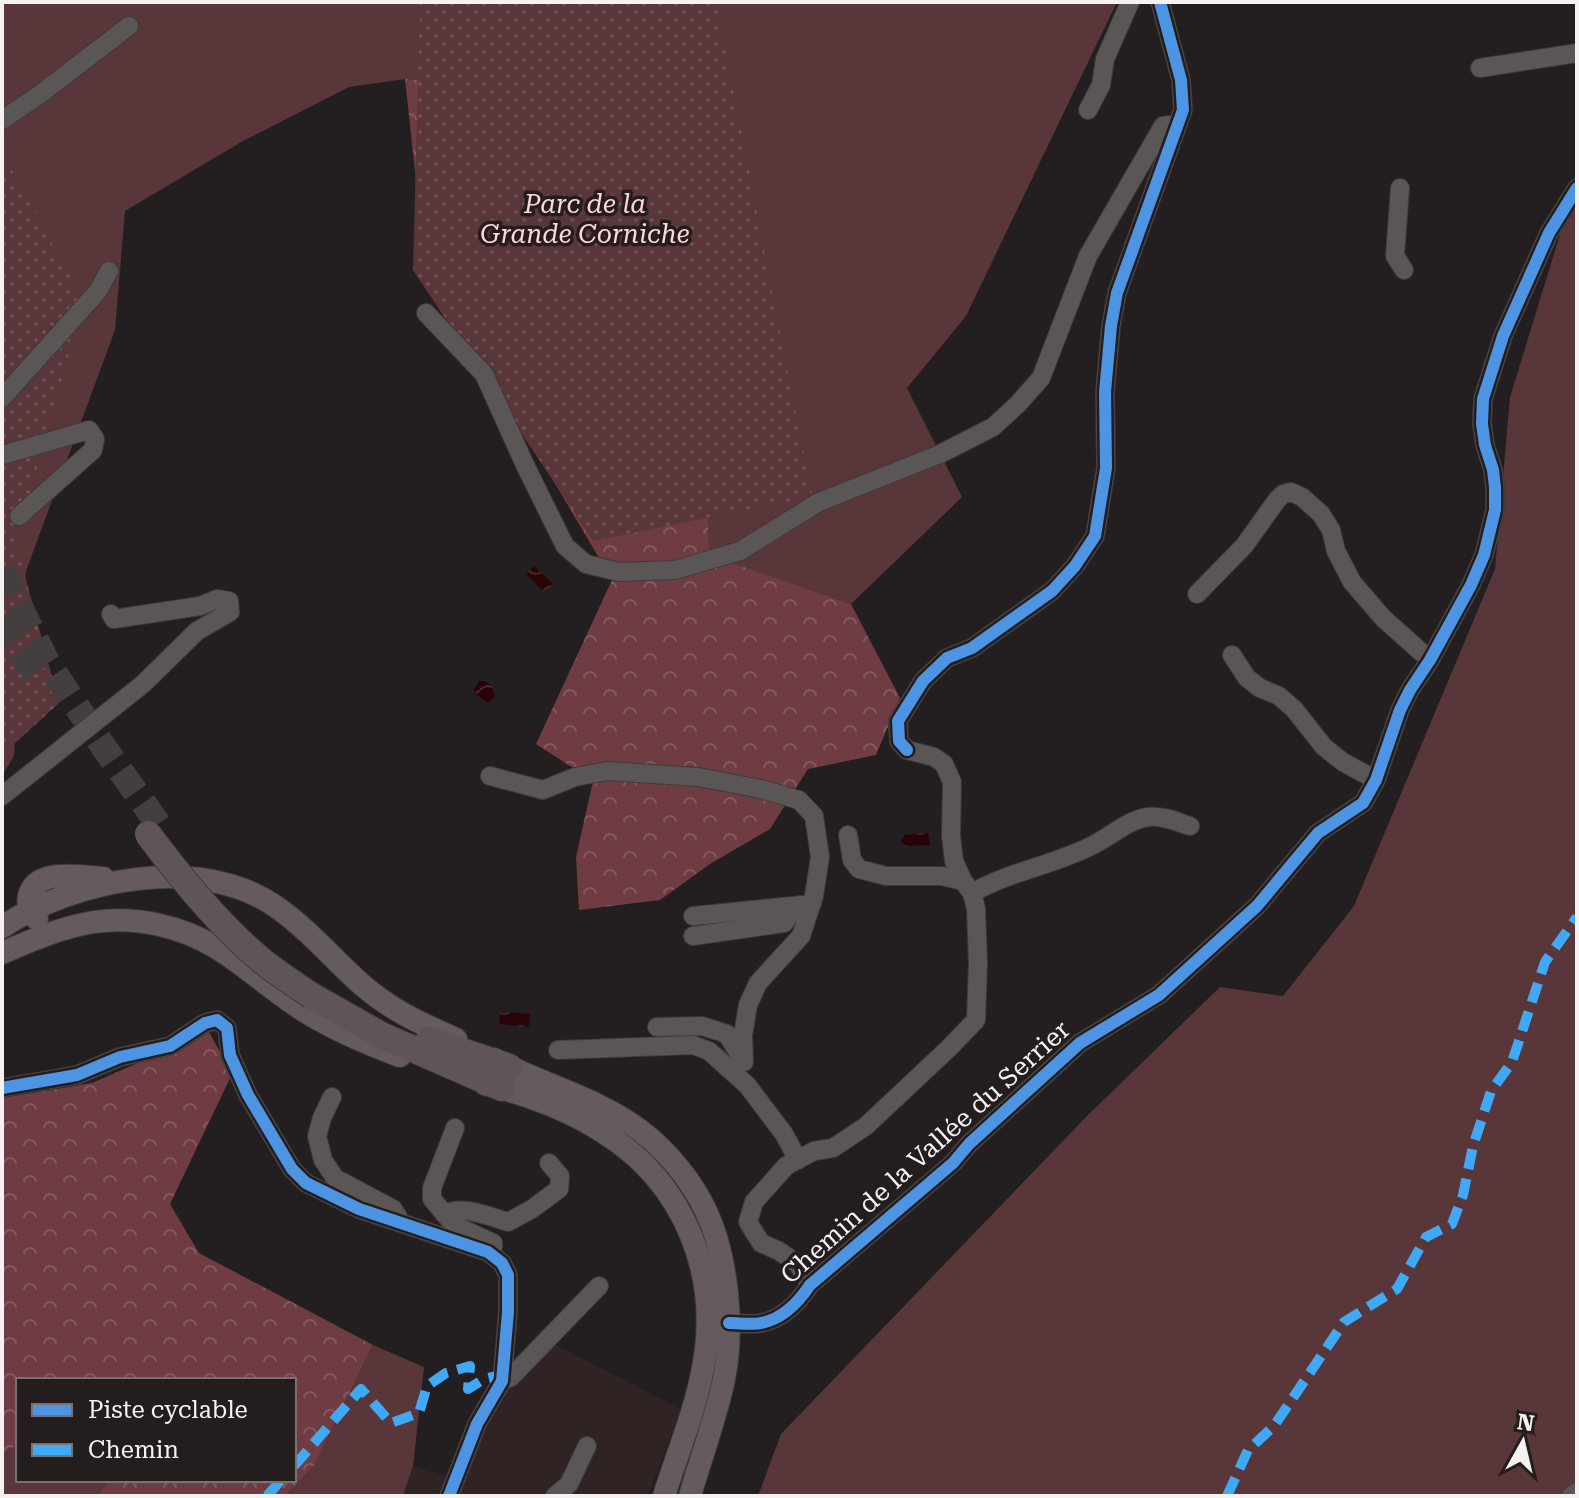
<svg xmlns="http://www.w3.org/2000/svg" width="1579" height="1498" font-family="'Roboto Serif',serif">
  <defs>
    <pattern id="forest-crowns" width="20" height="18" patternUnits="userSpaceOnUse" patternTransform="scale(2)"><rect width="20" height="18" fill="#6e3c42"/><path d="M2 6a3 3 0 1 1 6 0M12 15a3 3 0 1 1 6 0" fill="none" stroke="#83595e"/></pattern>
    <pattern id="park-dots" width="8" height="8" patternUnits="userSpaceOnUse" patternTransform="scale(2)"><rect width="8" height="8" fill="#593639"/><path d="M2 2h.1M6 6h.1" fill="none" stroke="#725456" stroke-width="1.8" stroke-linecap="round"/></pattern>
    <pattern id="water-waves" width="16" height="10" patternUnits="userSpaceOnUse" patternTransform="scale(2)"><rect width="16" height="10" fill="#280307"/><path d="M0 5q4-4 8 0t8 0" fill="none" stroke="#48282c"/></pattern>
  </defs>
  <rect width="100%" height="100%" fill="#231e1f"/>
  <!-- built -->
  <path fill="#302324" d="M552 1343 681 1409 648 1496H403L413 1466 458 1480 502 1396Z"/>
  <!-- green -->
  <path fill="#593639" d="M2 2H446L470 84 405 79 349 87 243 141 125 211 115 330 26 571 14 756 2 776Z
    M688 2H1117L966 316 907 388 962 497 851 604 709 556 705 129Z
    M1577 179V1496H758L781 1434 1086 1117 1220 987 1283 996 1354 906 1495 569 1510 397Z
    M373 1345 424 1367 413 1466 403 1496H285L314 1466Z
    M18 1445V1480H110L97 1496H2V1453Z"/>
  <!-- forest -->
  <path fill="url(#forest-crowns)" d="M405 79 470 84 705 129 709 555 851 604 900 698 876 755 808 769 770 829 710 864 660 900 579 910 576 857 593 781 536 744 612 580 425 263Z
    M209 1032 232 1074 170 1204 199 1253 373 1345 314 1466 285 1496H97L110 1480H294V1380H18V1445L2 1453V1098L92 1083Z"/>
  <!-- park -->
  <path fill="url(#park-dots)" d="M420 2H716L812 496 593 541 413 270Z
    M9 165 84 301 16 542 59 703 2 755V167Z"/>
  <!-- water -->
  <path fill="url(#water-waves)" d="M534 566 553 584 544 592 526 574Z
    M479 681H485L488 684 492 685C493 697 499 692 488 703L477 695 474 689Z
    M928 833 930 845 906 846 900 841 905 835Z
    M500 1012 530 1014 529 1027 499 1024Z"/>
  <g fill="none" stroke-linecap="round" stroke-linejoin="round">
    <!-- highway-tunnel -->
    <path stroke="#433e3f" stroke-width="26" stroke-dasharray="26 13" stroke-linecap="butt" d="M2 570 46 660 105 749 159 825
      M2 618 37 676"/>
    <defs>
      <path id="minor" d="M1480 68 1577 53
        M1088 110 1101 85 1105 59 1130 2
        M2 120 39 95 129 26
        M1400 188 1395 256 1404 270
        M426 313 484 374 525 465 565 546 586 564 619 572 675 570 740 551 819 502 940 454 993 427 1018 404 1041 378 1088 256 1163 126 1178 124
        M2 398 98 291 109 271
        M2 455 89 430 95 439 93 450 19 516
        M1197 594 1244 546 1277 500 1283 494 1291 492 1302 497 1321 514 1331 530 1336 551 1352 582 1383 618 1430 660
        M1232 655 1247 678 1260 688 1279 696 1294 709 1324 747 1343 762 1376 780
        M490 776 543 790 575 777 607 771 698 777 761 789 799 800 814 816 820 857 814 896 801 936 758 983 748 1005 743 1035 744 1062
        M2 796 143 684 197 631 230 612 229 601 217 599 200 606 114 619 111 614
        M848 835 852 860 859 869 886 876H942L963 881
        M972 893C1010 871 1055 865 1093 845 1111 836 1128 820 1148 817 1162 815 1177 822 1190 826
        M693 916 812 904
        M693 936 784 923 795 906
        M657 1027 702 1026 727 1034 742 1059
        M558 1050 693 1045 709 1051 747 1085 784 1134 798 1160
        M2 1088 77 1075 120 1057 170 1046 205 1023 217 1020 227 1028 230 1055 248 1095 292 1169 306 1183 359 1209 488 1252 502 1263 508 1275V1312L502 1381 477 1424 449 1496
        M332 1097 322 1118 317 1136 323 1160 335 1178 393 1209 398 1217
        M455 1128 432 1188V1199L454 1225 493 1243V1247
        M444 1214C464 1205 488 1216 508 1222L532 1209 559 1189 560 1176 549 1163
        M810 1285 798 1264 779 1251 761 1243 748 1222 754 1202 786 1166 814 1151 833 1148 866 1126 949 1048 976 1020 978 963 976 909 972 893 963 881 954 861 951 836 952 782 944 764 934 757 907 750 899 741 898 721 923 681 947 658 972 648 1052 591 1075 566 1095 536 1106 468 1105 392 1111 326 1117 293 1183 110 1181 80 1160 2
        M729 1323C739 1323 752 1325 761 1323 783 1319 798 1303 810 1285L953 1163 969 1144 1080 1043 1159 995 1257 906 1318 833 1363 803 1376 780 1400 710 1410 690 1430 660 1471 585 1484 555 1495 510V487L1493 470 1485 445 1482 424 1483 399 1503 336 1549 233 1577 188
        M502 1381 511 1377 599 1286
        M555 1496 569 1484 587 1446
        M1571 1496 1577 1492"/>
      <path id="major" d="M37 919C30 913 27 906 29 896 36 867 81 877 103 878
        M2 927C75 879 199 854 275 906 307 928 332 958 361 984 392 1011 420 1023 456 1039
        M2 953C32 940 62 927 94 922 136 916 181 926 217 948 248 967 275 993 306 1012 335 1030 368 1044 400 1056
        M494 1059C542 1085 596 1097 641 1131 667 1151 692 1181 706 1211 728 1258 734 1328 724 1379 716 1418 701 1457 690 1496
        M485 1084C525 1094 569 1110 603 1132 685 1183 721 1275 703 1368 695 1412 677 1454 664 1496"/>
      <path id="highway" d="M312 996 381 1035 502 1088
        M429 1040 509 1067"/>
    </defs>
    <!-- minor casing -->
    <use href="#minor" stroke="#3e3a3b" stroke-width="20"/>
    <!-- major casing -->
    <use href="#major" stroke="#3e3a3b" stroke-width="24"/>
    <!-- highway casing -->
    <use href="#highway" stroke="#3e3a3b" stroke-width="28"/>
    <!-- minor -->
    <use href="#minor" stroke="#5a5656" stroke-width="18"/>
    <!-- major -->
    <use href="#major" stroke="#655b5c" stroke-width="22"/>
    <!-- highway -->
    <use href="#highway" stroke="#605556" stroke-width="26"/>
    <defs>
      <path id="highway-bridge" d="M148 834C180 877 219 925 261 960 277 973 294 984 312 996"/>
    </defs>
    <!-- highway-bridge casing -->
    <use href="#highway-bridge" stroke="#3e3a3b" stroke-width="28" stroke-linecap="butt"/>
    <!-- highway-bridge -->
    <use href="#highway-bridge" stroke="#605556" stroke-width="26"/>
    <!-- quiet -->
    <path stroke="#3fa9f5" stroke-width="10" stroke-dasharray="20 10" stroke-linecap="butt" d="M294 1466 361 1389 391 1423 419 1413 427 1386 446 1373 470 1366 468 1389 484 1379 502 1375
      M267 1496 281 1480
      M1227 1496 1248 1450 1274 1426 1344 1322 1397 1289 1426 1237 1452 1224 1463 1195 1473 1146 1491 1091 1512 1062 1545 962 1577 917"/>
    <defs>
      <path id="cycleway" d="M907 750 899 741 898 721 923 681 947 658 972 648 1052 591 1075 566 1095 536 1106 468 1105 392 1111 326 1117 293 1183 110 1181 80 1160 2
        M2 1088 77 1075 120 1057 170 1046 205 1023 217 1020 227 1028 230 1055 248 1095 292 1169 306 1183 359 1209 488 1252 502 1263 508 1275V1312L502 1381 477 1424 449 1496
        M729 1323C739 1323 752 1325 761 1323 783 1319 798 1303 810 1285L953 1163 969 1144 1080 1043 1159 995 1257 906 1318 833 1363 803 1376 780 1400 710 1410 690 1430 660 1471 585 1484 555 1495 510V487L1493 470 1485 445 1482 424 1483 399 1503 336 1549 233 1577 188"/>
    </defs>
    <!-- cycleway casing -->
    <use href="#cycleway" stroke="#241d1e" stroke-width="17"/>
    <!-- cycleway -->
    <use href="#cycleway" stroke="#4d94e3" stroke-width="12"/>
  </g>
  <g text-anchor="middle" stroke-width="7" stroke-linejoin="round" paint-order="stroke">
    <!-- park labels -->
    <g font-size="26" font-style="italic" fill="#ffd7da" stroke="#241d1e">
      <text x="585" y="213">Parc de la<tspan x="585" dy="30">Grande Corniche</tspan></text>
    </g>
    <!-- street labels -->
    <g font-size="26" fill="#f7f2f2" stroke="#241d1e">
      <text transform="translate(925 1152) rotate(-42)" y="9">Chemin de la Vallée du Serrier</text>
    </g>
  </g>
  <!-- border -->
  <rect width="1579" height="1498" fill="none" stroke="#f7f2f2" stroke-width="8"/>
  <!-- legend -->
  <rect x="16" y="1378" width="280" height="104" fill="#241d1e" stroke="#787273" stroke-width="2"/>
  <rect x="32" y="1404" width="40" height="12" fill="#4d94e3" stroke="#787273" stroke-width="2"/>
  <text x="88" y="1418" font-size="24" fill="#f7f2f2">Piste cyclable</text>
  <rect x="32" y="1444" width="40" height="12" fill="#3fa9f5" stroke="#787273" stroke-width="2"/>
  <text x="88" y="1458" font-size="24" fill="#f7f2f2">Chemin</text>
  <!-- north arrow -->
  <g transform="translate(1523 1442) rotate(8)" stroke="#241d1e" stroke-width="6" paint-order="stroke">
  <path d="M0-6L14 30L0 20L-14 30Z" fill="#f7f2f2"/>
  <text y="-12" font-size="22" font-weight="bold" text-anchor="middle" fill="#f7f2f2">N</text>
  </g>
</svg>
